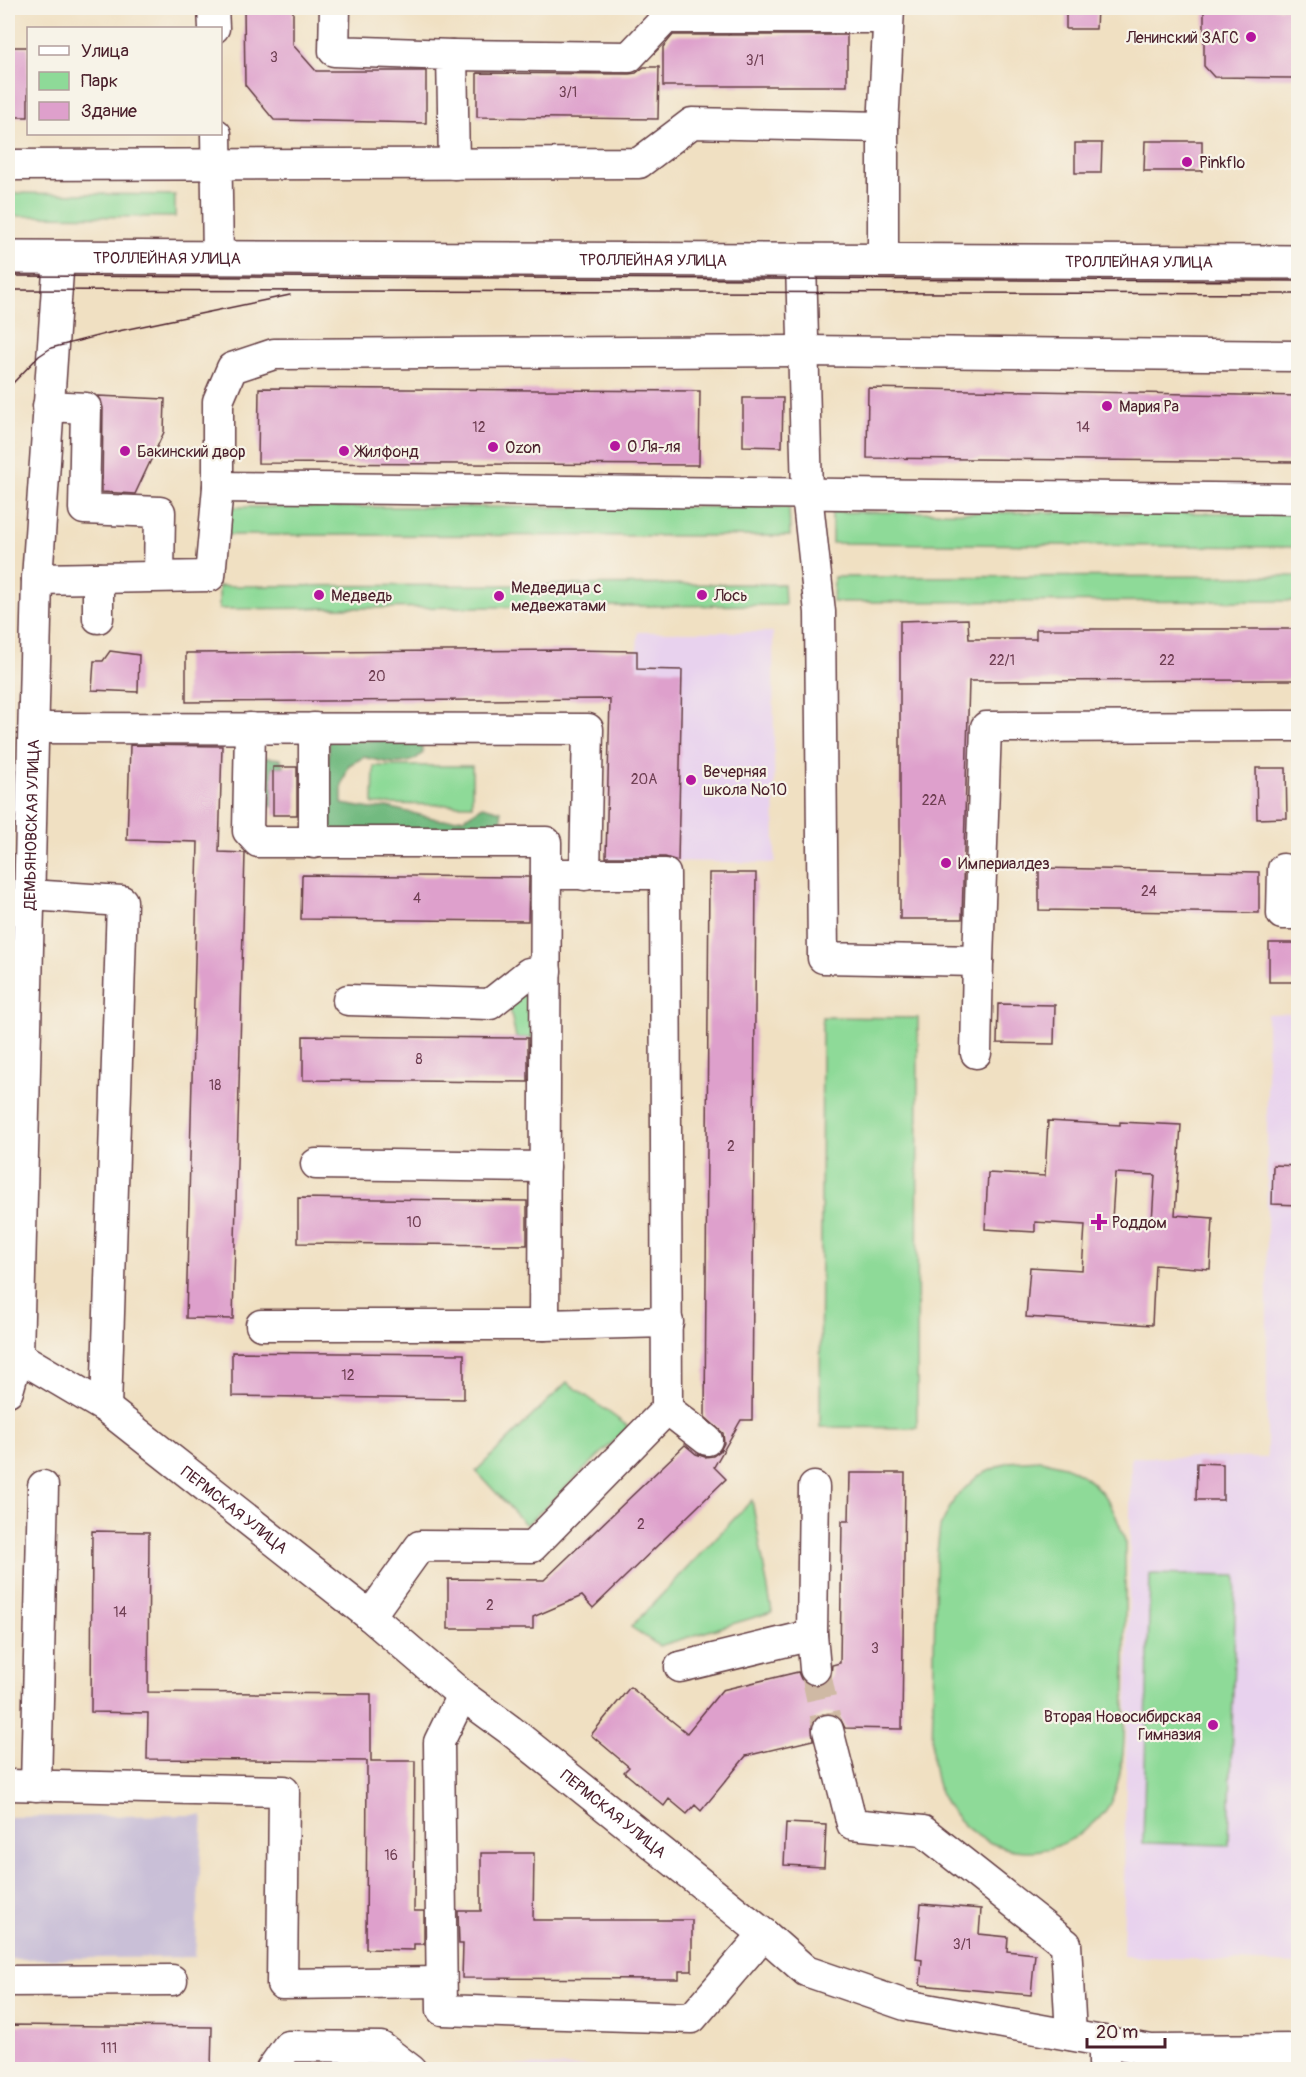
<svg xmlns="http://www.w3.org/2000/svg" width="1306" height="2077" font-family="Pangolin,sans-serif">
  <rect width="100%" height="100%" fill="#f7f3e8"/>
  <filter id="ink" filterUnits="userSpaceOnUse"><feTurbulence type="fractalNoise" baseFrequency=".0167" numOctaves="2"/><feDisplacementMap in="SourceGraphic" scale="12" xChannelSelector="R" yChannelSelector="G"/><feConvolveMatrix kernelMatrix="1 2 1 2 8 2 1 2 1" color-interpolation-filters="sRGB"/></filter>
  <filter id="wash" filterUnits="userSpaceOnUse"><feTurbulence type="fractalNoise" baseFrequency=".008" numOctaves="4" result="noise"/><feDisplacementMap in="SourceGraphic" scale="24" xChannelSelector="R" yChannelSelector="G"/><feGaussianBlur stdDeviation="1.35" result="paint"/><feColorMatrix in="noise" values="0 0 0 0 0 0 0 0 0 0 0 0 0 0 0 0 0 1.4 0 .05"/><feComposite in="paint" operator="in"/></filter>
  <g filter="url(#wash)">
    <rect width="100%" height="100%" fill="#f0e0c2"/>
    <!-- built -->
    <path fill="#e8d2ee" d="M638 632H773L775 863 606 860 610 699H569V650L637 651Z
      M1298 1013V1964L1123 1956 1131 1457 1267 1458V1014Z
      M463 2064 667 2069 463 2070Z"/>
    <!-- industrial -->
    <path fill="#c9bfd7" d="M203 1815 195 1957 8 1959V1817Z"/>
    <!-- green -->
    <path fill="#8eda98" stroke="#6c7c62" stroke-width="1.5" d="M8 193 175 195V217L8 216Z
      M226 507H789L790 536 226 535Z
      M832 512 1298 513V547L832 543Z
      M1298 576V601L833 602 834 577Z
      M784 584 785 605 219 609V586Z
      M374 766H472V805L373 804Z
      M526 990 535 996 536 1038H516L508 999Z
      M822 1017 918 1018 917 1428 820 1427Z
      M567 1382 629 1427 526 1525 476 1471Z
      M1041 1460C1051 1463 1064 1465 1073 1470 1105 1487 1115 1509 1125 1541 1125 1585 1125 1629 1125 1673 1124 1715 1128 1760 1112 1799 1106 1814 1092 1826 1078 1835 1030 1869 966 1846 941 1794 935 1782 933 1764 932 1750L936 1560 940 1527 955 1498 978 1476 1008 1462Z
      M752 1500 772 1612 659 1646 631 1627Z
      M1150 1574 1236 1576 1229 1845 1143 1843Z"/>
    <!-- forest -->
    <path fill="#72ba80" stroke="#5e6c56" stroke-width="1.5" d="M329 740 421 741 423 753C406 770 385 762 364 757L349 765 342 784V804L371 809 387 807 441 820 464 818 483 806 501 811 502 825 494 833 327 834Z
      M260 757 281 759 284 766 273 767V807L268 805 264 795Z"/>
    <g id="blocks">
      <!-- building -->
      <path fill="#dea0cc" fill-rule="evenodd" d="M244 8H293V45L316 71H426V123L274 120 245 85Z
        M1066 8H1097L1096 29H1066Z
        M1204 8H1299V71L1292 78 1214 77 1204 66Z
        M673 35H847V86H663V47Z
        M8 47H28V117H8Z
        M644 67H659L658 119 477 117V73L629 74 636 73Z
        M1145 141H1202V171H1144Z
        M1075 143H1102L1101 173H1075Z
        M259 388 700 391 699 465 258 463Z
        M868 388 1299 396V462L867 458Z
        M98 396 165 399 164 432 135 494 102 492 103 408 101 400Z
        M743 398H783L782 447 743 446Z
        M968 619 969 639H1036V629H1299V680L969 681 962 919H900V621Z
        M569 650 637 651V669L682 670 678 861 665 857H606L610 699 186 702V653Z
        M110 651 139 655 138 692 92 690 94 661H103Z
        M130 745 222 746 219 852 245 853 233 1319 186 1318 198 842 127 840Z
        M273 767H297V815H273Z
        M1256 768H1286L1287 818 1257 819Z
        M1039 868 1259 872V913L1039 910Z
        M709 873H756L752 1420H741L714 1467 726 1479 593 1608 582 1596 533 1617V1629H448V1579L544 1580 685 1445 696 1454 705 1457 713 1456 720 1451 724 1443 723 1433 705 1417Z
        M302 875 529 877 528 921 301 919Z
        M1269 943H1299V982H1269Z
        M998 1004 1055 1005 1054 1044 997 1043Z
        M303 1036 528 1038V1082L303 1080Z
        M1048 1121 1120 1125V1122L1181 1125 1175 1215 1213 1218 1210 1269 1155 1265 1152 1325 1026 1317 1030 1267 1082 1270 1085 1225 1035 1222V1232L985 1229 988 1173 1045 1176ZM1115 1173 1155 1175 1152 1221 1112 1219Z
        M1273 1165 1299 1166V1205L1272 1204Z
        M298 1198 527 1201V1245L298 1243Z
        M232 1352 464 1354V1399L232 1396Z
        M1197 1463 1223 1464V1500H1196Z
        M850 1473H905L902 1729 845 1728 840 1718 832 1713 823 1714 816 1718 812 1725 813 1740 746 1756 701 1811 695 1805 687 1814 669 1799 664 1806 624 1772 629 1767 591 1735 630 1687 687 1733 722 1690 798 1672 801 1679 808 1685 817 1686 825 1683 831 1676 832 1665 840 1663 842 1521H849Z
        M92 1531 149 1532 148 1692 371 1694V1761H415L414 1911H424V1944H414V1950L366 1949 367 1761 147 1759 148 1713 91 1712Z
        M786 1823 826 1825 824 1867 784 1865Z
        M481 1853H534L533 1920H692V1971H679V1979L462 1978 463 1944H459L458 1911H481Z
        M921 1904 981 1909 979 1934 1008 1937 1007 1951 1035 1954 1031 1995 920 1985 922 1960 916 1959Z
        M8 2025 212 2027 211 2070H8Z"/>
    </g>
  </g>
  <g filter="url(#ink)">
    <use href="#blocks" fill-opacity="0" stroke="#633c42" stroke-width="1.5"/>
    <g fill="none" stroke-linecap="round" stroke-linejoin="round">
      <!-- minor-tunnel -->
      <path stroke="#cfb9a4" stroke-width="30" stroke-dasharray="30 15" stroke-linecap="butt" d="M815 1669 828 1730"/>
      <defs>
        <g id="minor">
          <path d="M213 8 214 28"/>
          <path d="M335 8 334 51 452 55 454 164"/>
          <path d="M452 55 629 57 666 18H888"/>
          <path d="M216 134 218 258"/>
          <path d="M8 165 639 163 692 123 883 127"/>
          <path d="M801 261 807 494 820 612 823 958 978 961 976 1053"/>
          <path d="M883 261V127L889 8"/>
          <path d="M48 406 86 408 84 509 160 512 159 576"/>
          <path d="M218 487 1298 499"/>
          <path d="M37 579 210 576 218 487V401L232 368 274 354 802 351 1298 356"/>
          <path d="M98 618V578"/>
          <path d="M34 728 588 729 585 875"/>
          <path d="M250 728 248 831 258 842H546L544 1325 668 1322"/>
          <path d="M314 843V728"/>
          <path d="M1283 869 1282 914H1298"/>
          <path d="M30 895 122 901 106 1408"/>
          <path d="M978 961 986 727 1298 726"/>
          <path d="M348 1000 490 1004 529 973 546 971"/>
          <path d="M316 1164 545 1167"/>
          <path d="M261 1325H544"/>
          <path id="s1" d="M18 1356 106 1408 370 1616 462 1695 510 1730 764 1934 806 1971 905 2005 1151 2050 1298 2049"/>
          <path id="s2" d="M8 1391 18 1356 37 579 59 257"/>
          <path d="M667 1409 707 1440"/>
          <path d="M370 1616 420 1546 532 1547 667 1409 665 874H546"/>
          <path d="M812 1635 815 1669"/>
          <path d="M680 1667 812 1635 814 1487"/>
          <path d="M462 1695 439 1742 442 2010 692 2018 764 1934"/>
          <path d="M828 1730 852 1824 923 1831 1066 1944 1071 2035"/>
          <path d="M8 1785 284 1791 282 1984 441 1982"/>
          <path d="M36 1786 43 1486"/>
          <path d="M8 1981 172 1980"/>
          <path d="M1104 2041V2070"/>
          <path d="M271 2070 288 2046 381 2047 411 2070"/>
        </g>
        <g id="major">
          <path id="s3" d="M8 257 1298 262"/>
        </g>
      </defs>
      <!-- minor casing -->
      <use href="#minor" stroke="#633c42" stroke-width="33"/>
      <!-- major casing -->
      <use href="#major" stroke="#633c42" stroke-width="36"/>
      <!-- minor -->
      <use href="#minor" stroke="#fff" stroke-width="30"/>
      <!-- major -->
      <use href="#major" stroke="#fff" stroke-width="33"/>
      <!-- tram -->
      <path stroke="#4a1f2b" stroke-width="1.5" d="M8 276 1298 281
        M8 290 1298 294
        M8 397 12 384 39 356 51 348 109 333 290 295"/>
    </g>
  </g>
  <!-- markers -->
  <g fill="#b5179e" stroke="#f7f3e8" stroke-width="2">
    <circle cx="1251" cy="37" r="6"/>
    <circle cx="1187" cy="162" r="6"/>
    <circle cx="1107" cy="406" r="6"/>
    <circle cx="615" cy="446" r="6"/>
    <circle cx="493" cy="447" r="6"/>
    <circle cx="125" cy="451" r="6"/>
    <circle cx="344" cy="451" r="6"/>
    <circle cx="319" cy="595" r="6"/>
    <circle cx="702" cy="595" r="6"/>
    <circle cx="499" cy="596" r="6"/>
    <circle cx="691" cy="780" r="6"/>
    <circle cx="946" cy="863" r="6"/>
    <path d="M1096 1213h6v6h6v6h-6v6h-6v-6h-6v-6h6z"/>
    <circle cx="1213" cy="1725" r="6"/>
  </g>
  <g text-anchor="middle" stroke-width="4.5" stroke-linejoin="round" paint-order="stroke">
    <!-- number labels -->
    <g font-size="14" fill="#6f3f53">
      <text x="274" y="62">3</text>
      <text x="755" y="65">3/1</text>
      <text x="568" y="97">3/1</text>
      <text x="479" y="432">12</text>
      <text x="1083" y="432">14</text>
      <text x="1002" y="665">22/1</text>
      <text x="1167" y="665">22</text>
      <text x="377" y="681">20</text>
      <text x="644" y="784">20А</text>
      <text x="934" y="805">22А</text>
      <text x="1149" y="896">24</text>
      <text x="417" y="903">4</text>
      <text x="419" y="1064">8</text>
      <text x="215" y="1090">18</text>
      <text x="731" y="1151">2</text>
      <text x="414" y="1227">10</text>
      <text x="348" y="1380">12</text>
      <text x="641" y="1529">2</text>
      <text x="490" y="1610">2</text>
      <text x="120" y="1617">14</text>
      <text x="875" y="1653">3</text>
      <text x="391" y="1860">16</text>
      <text x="962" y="1949">3/1</text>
      <text x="109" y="2053">111</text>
    </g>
    <!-- poi labels -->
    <g font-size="16" fill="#4a1f2b" stroke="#f7f3e8" text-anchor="start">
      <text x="1239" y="43" text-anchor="end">Ленинский ЗАГС</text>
      <text x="1199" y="168">Pinkflo</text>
      <text x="1119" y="412">Мария Ра</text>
      <text x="627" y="452">О Ля-ля</text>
      <text x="505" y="453">Ozon</text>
      <text x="137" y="457">Бакинский двор</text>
      <text x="356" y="457">Жилфонд</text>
      <text x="511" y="593">Медведица с<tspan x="511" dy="18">медвежатами</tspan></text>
      <text x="331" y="601">Медведь</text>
      <text x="714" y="601">Лось</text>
      <text x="703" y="777">Вечерняя<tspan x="703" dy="18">школа №10</tspan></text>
      <text x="958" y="869">Империалдез</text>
      <text x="1112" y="1228">Роддом</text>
      <text x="1201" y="1722" text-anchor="end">Вторая Новосибирская<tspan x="1201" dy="18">Гимназия</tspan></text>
    </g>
    <!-- street labels -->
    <g font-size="16" fill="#4a1f2b" stroke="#f7f3e8">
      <text dy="6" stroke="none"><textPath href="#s3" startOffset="159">ТРОЛЛЕЙНАЯ УЛИЦА</textPath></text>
      <text dy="6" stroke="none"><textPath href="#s3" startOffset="645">ТРОЛЛЕЙНАЯ УЛИЦА</textPath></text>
      <text dy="6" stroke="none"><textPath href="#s3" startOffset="1131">ТРОЛЛЕЙНАЯ УЛИЦА</textPath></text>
      <text dy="6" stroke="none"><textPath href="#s2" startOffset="568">ДЕМЬЯНОВСКАЯ УЛИЦА</textPath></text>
      <text dy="6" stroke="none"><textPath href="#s1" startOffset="266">ПЕРМСКАЯ УЛИЦА</textPath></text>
      <text dy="6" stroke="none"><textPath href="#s1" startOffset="752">ПЕРМСКАЯ УЛИЦА</textPath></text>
    </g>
  </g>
  <!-- margin -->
  <rect width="1306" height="2077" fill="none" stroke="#f7f3e8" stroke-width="30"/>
  <!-- legend -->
  <rect x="27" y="27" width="195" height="108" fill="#f7f3e8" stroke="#b29e9c" stroke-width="1.5"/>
  <rect x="39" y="46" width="30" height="9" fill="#ffffff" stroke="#b29e9c" stroke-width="1.5"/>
  <text x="81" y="57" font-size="18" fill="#4a1f2b">Улица</text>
  <rect x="39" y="72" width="30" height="18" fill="#8eda98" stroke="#b29e9c" stroke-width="1.5"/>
  <text x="81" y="87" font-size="18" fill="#4a1f2b">Парк</text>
  <rect x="39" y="102" width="30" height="18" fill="#dea0cc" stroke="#b29e9c" stroke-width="1.5"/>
  <text x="81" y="117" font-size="18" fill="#4a1f2b">Здание</text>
  <!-- scale -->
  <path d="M1087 2038v9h78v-9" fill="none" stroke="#4a1f2b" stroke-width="3"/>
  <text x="1096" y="2038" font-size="18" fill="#4a1f2b" stroke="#f7f3e8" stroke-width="4.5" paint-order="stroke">20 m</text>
</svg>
